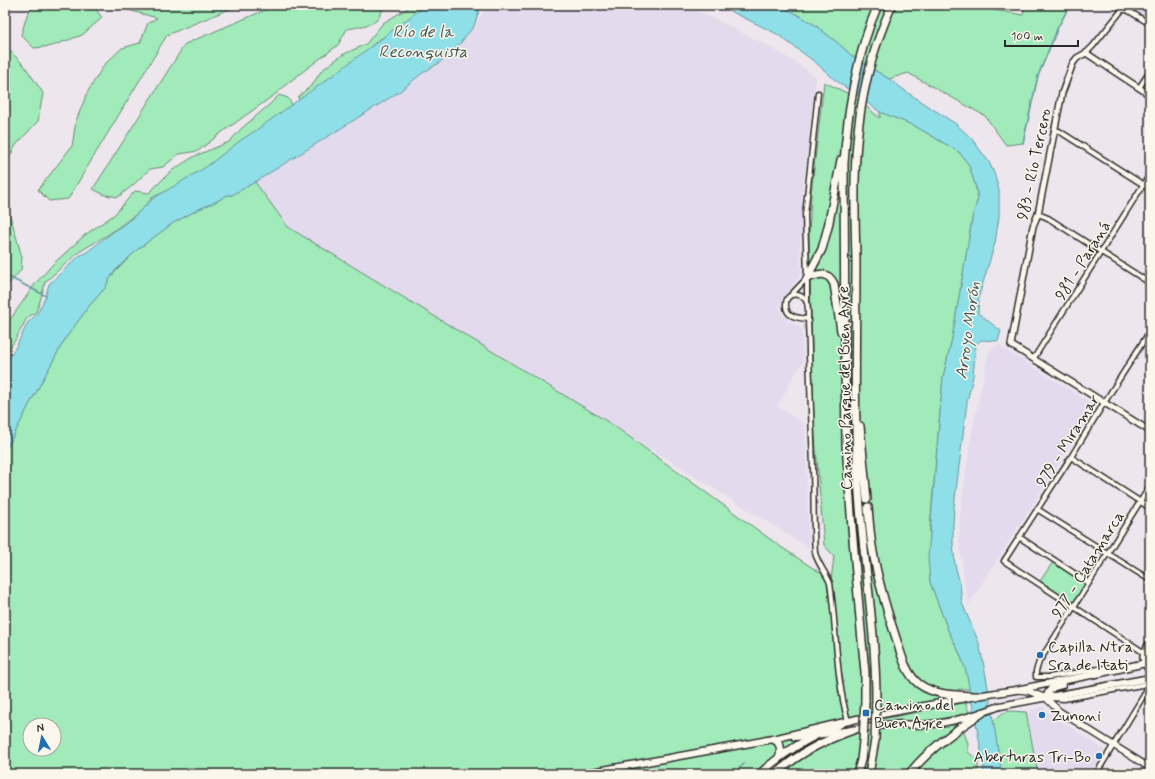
<svg xmlns="http://www.w3.org/2000/svg" width="1155" height="779" font-family="Mynerve,sans-serif">
  <rect width="100%" height="100%" fill="#ede6ed"/>
  <filter id="ink" filterUnits="userSpaceOnUse"><feTurbulence type="fractalNoise" baseFrequency=".025" numOctaves="2"/><feDisplacementMap in="SourceGraphic" scale="8" xChannelSelector="R" yChannelSelector="G"/><feConvolveMatrix kernelMatrix="1 2 1 2 8 2 1 2 1" color-interpolation-filters="sRGB"/></filter>
  <g filter="url(#ink)">
    <!-- built -->
    <path fill="#e3daee" d="M489 5H686L767 45 802 67 816 77 802 194V237L800 239 801 272 799 276 781 302 780 309 783 316 787 320 800 327 802 330 803 362 786 388 787 389 777 406 805 425 809 548 613 425 288 227 255 182 399 92 421 74 439 63 474 26Z
      M1128 5H1150V19Z
      M1000 344 1001 347 1094 405V408L969 604 966 592 959 540 960 515 970 443 988 355 991 350Z
      M1043 707 1048 712 1104 750V752L1091 774H1038L1026 712Z"/>
    <!-- green -->
    <path fill="#a1eab9" stroke="#668a72" fill-rule="evenodd" d="M34 5H93L102 18 82 35 52 46 34 48 21 35 27 15Z
      M131 5H239L167 35 68 199 49 201 38 190 72 146 76 121 87 93 104 65 122 48 140 43 148 23 157 18 128 10Z
      M277 5H384C383 10 380 16 377 20 372 25 354 28 347 29L338 45 289 82 277 93 221 133 198 151 179 154 163 167 150 169 132 186 118 197 105 195 93 189 185 44Z
      M413 5H435L377 41 346 69 300 102 298 97 312 85 322 70 342 55 366 44 383 23Z
      M781 5H994V10L1023 15 1025 5H1070L1057 29 1055 35 1038 76 1023 143 1006 145 985 116 908 73 889 79 852 56 840 45 815 25Z
      M5 46 24 65 43 93 38 121 16 145 5 165Z
      M824 82 853 96 880 118V112L915 126 959 152 969 165 976 188 978 199 973 214 952 339 943 377 930 528V582L948 630 960 654 966 671 970 689H958L960 699 777 738 920 725 964 718V733L968 743V752L978 760V769L975 774H5V452L29 405 65 339 89 306 105 288 109 280 115 272 138 249 173 223 197 210 217 201 227 195H232L255 182 288 227 613 425 781 547 831 580 834 556 824 545 814 424 809 238 811 194ZM30 725H54V749H30Z
      M279 95 288 98 293 106 235 145 190 181 153 197 139 212 109 234 79 252 45 282 41 298 36 312 27 318 15 340 5 356V327L35 284 53 264 86 234 114 215 135 191 149 193 171 171 195 156 229 142 242 128 269 105Z
      M5 205 12 222 22 257 21 270 7 286 5 295Z
      M1053 562 1086 584 1073 603 1040 581Z
      M963 703 966 704 967 708 969 711 968 713C939 722 912 722 882 723V719Z
      M1010 711 1026 712 1038 774H1000L1001 769 993 721 1003 713Z"/>
    <!-- water -->
    <path fill="#8fdfe9" stroke="#67979d" d="M426 5H481L474 26 458 46 439 63 421 74 399 92 255 182 232 195H227L217 201 197 210 173 223 138 249 115 271 109 280 105 288 89 306 65 339 29 405 5 452V363L17 345 28 322 35 316 38 312 45 298 49 284 79 256 87 252 105 238 130 220 154 198 206 167 241 140 255 131 336 73Z
      M718 5H781L815 25 840 45 852 56 889 79 911 95 956 124 971 138 989 162 994 173 999 190V216L995 243 979 296 978 313 1001 331 998 341 981 340 976 345 973 376 967 402 954 507 953 525V543L955 565 960 584 962 603 979 643 986 676 1001 769 1000 774H983L984 766 966 671 960 654 948 630 930 582 928 557 943 377 952 339 973 214 978 199 976 188 969 165 959 152 915 126 880 112 834 79 815 62 777 34Z"/>
    <g fill="none" stroke-linecap="round" stroke-linejoin="round">
      <!-- stream -->
      <path stroke="#67979d" stroke-width="1.5" d="M1023 143 1038 76 1055 35 1057 29 1070 5
        M5 275 46 296
        M733 774 744 764"/>
      <defs>
        <path id="minor" d="M1086 53 1093 46 1122 10H1127L1129 11 1150 24
          M1139 88 1150 71
          M1054 130 1059 131 1150 189
          M1038 214 1048 218 1150 283
          M807 276 805 215 818 93
          M790 296 807 278V303
          M808 319C798 318 785 317 786 304 786 291 803 292 807 303 808 306 808 311 808 315 808 328 809 341 809 354 810 392 812 430 813 467 814 496 813 525 815 553 818 564 826 573 830 583 837 629 835 676 848 721
          M1034 358 1150 174
          M1071 457 1150 508
          M1037 509 1150 580
          M1019 537 1089 583
          M1143 652 1004 561 1071 457 1104 403 1150 331
          M1123 665 1049 677H1036V671L1039 662 1150 486
          M1051 698 1064 699 1147 684
          M1096 774 1147 690V684L1150 680"/>
        <path id="tertiary" d="M1150 95 1086 53 1077 58 1073 63 1062 93 1038 214 1033 226 1011 345 1150 431
          M1150 642C1140 656 1141 658 1150 673"/>
        <path id="secondary" d="M1019 690 1028 691 1046 698 1059 711 1150 768"/>
        <path id="primary" d="M1046 698C1049 689 1052 687 1062 685
          M795 737C826 735 856 729 886 725 901 723 917 726 932 724 956 722 979 714 1000 706L1150 678
          M581 774 773 739 857 719 976 696 1016 690 1101 673 1150 662"/>
        <path id="motorway" d="M807 278 822 249 828 227 841 160
          M807 278C819 274 827 270 834 284L841 331
          M860 426 867 499
          M868 507C869 520 870 533 872 546 877 578 886 608 896 638 901 654 906 674 919 684 935 696 957 695 976 696
          M876 700C876 635 865 571 860 507 853 425 856 342 856 260 855 215 853 169 859 123 864 82 875 43 892 5
          M865 701V672L862 641 852 528 846 444 845 361 844 164C847 113 857 52 878 5
          M773 739C781 742 781 748 780 756
          M760 774C784 751 810 737 840 724
          M776 774C798 753 825 740 853 730
          M857 774 861 760 863 742
          M869 774 875 740
          M909 774C929 749 955 730 982 713"/>
      </defs>
      <!-- minor casing -->
      <use href="#minor" stroke="#2b2b2b" stroke-width="7"/>
      <!-- tertiary casing -->
      <use href="#tertiary" stroke="#2b2b2b" stroke-width="8"/>
      <!-- secondary casing -->
      <use href="#secondary" stroke="#2b2b2b" stroke-width="8"/>
      <!-- primary casing -->
      <use href="#primary" stroke="#2b2b2b" stroke-width="9"/>
      <!-- motorway casing -->
      <use href="#motorway" stroke="#2b2b2b" stroke-width="10"/>
      <!-- minor -->
      <use href="#minor" stroke="#fbf7ec" stroke-width="4"/>
      <!-- tertiary -->
      <use href="#tertiary" stroke="#fbf7ec" stroke-width="5"/>
      <!-- secondary -->
      <use href="#secondary" stroke="#fbf7ec" stroke-width="5.5"/>
      <!-- primary -->
      <use href="#primary" stroke="#fbf7ec" stroke-width="6"/>
      <!-- motorway -->
      <use href="#motorway" stroke="#fbf7ec" stroke-width="7"/>
      <defs>
        <path id="motorway-bridge" d="M875 740 876 700
          M863 742 865 701"/>
      </defs>
      <!-- motorway-bridge casing -->
      <use href="#motorway-bridge" stroke="#2b2b2b" stroke-width="10" stroke-linecap="butt"/>
      <!-- motorway-bridge -->
      <use href="#motorway-bridge" stroke="#fbf7ec" stroke-width="7"/>
    </g>
  </g>
  <!-- markers -->
  <g fill="#1f6fb2" stroke="#fbf7ec" stroke-width="1.5">
    <circle cx="1040" cy="655" r="4"/>
    <rect x="862" y="709" width="8" height="8" rx="2"/>
    <circle cx="1042" cy="715" r="4"/>
    <circle cx="1099" cy="756" r="4"/>
  </g>
  <g text-anchor="middle" stroke-width="3" stroke-linejoin="round" paint-order="stroke">
    <!-- street labels -->
    <g font-size="16" fill="#2b2b2b" stroke="#fbf7ec">
      <text transform="translate(1033 164) rotate(-78)" y="6">983 - Río Tercero</text>
      <text transform="translate(1082 260) rotate(-58)" y="6">981 - Paraná</text>
      <text transform="translate(844 388) rotate(-91)" y="6">Camino Parque del Buen Ayre</text>
      <text transform="translate(1067 440) rotate(-58)" y="6">979 - Miramar</text>
      <text transform="translate(1087 564) rotate(-58)" y="6">977 - Catamarca</text>
    </g>
    <!-- poi labels -->
    <g font-size="16" fill="#2b2b2b" stroke="#fbf7ec" text-anchor="start">
      <text x="1048" y="652">Capilla Ntra<tspan x="1048" dy="18">Sra de Itati</tspan></text>
      <text x="874" y="710">Camino del<tspan x="874" dy="18">Buen Ayre</tspan></text>
      <text x="1050" y="721">Zunoni</text>
      <text x="1091" y="762" text-anchor="end">Aberturas Tri-Bo</text>
    </g>
    <!-- water labels -->
    <g font-size="17" font-style="italic" fill="#44585a" stroke="#fbf7ec">
      <text x="423" y="37">Río de la<tspan x="423" dy="20">Reconquista</tspan></text>
      <text transform="translate(967 330) rotate(-82)" y="6">Arroyo Morón</text>
    </g>
  </g>
  <!-- margin -->
  <rect width="1155" height="779" fill="none" stroke="#fbf7ec" stroke-width="20"/>
  <rect x="10" y="10" width="1135" height="759" fill="none" stroke="#2b2b2b" stroke-width="1.5" filter="url(#ink)"/>
  <!-- north arrow -->
  <g transform="translate(42 737) rotate(350)"><circle r="19" fill="#fbf7ec" stroke="#a8a59f"/>
  <path d="M0-3L7 15L0 10L-7 15Z" fill="#1f6fb2"/>
  <text y="-6" font-size="11" font-weight="bold" text-anchor="middle" fill="#2b2b2b">N</text>
  </g>
  <!-- scale -->
  <path d="M1005 40v6h73v-6" fill="none" stroke="#2b2b2b" stroke-width="2"/>
  <text x="1011" y="40" font-size="12" fill="#2b2b2b" stroke="#fbf7ec" stroke-width="3" paint-order="stroke">100 m</text>
</svg>
